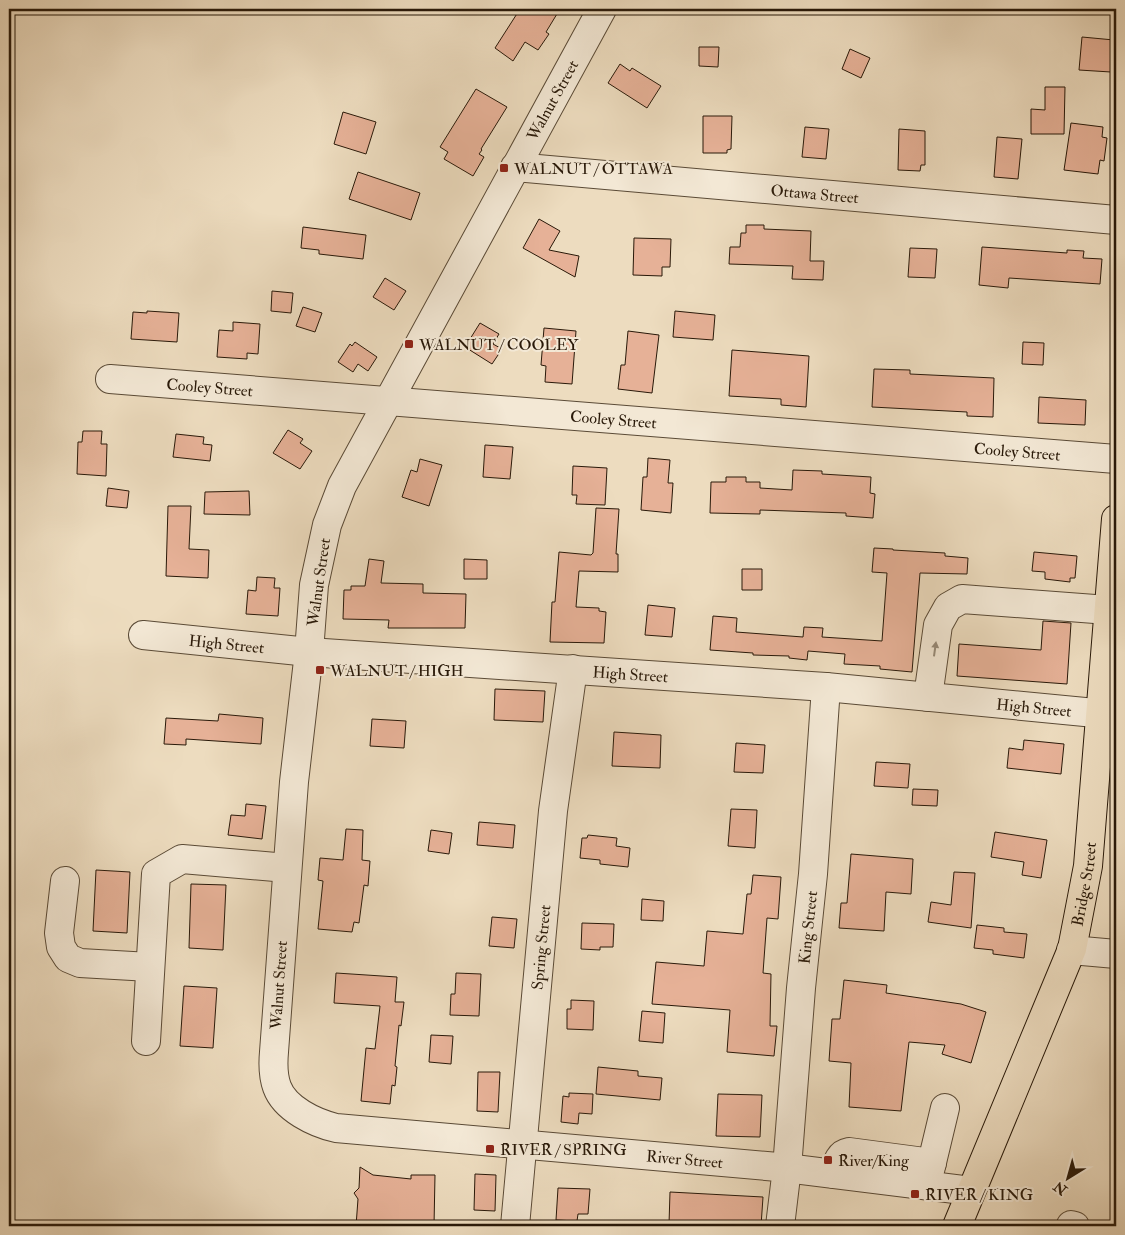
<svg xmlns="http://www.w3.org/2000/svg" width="1125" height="1235" font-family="'IM FELL Double Pica',serif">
  <rect width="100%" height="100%" fill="#eddcbf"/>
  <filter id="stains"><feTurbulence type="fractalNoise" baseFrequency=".004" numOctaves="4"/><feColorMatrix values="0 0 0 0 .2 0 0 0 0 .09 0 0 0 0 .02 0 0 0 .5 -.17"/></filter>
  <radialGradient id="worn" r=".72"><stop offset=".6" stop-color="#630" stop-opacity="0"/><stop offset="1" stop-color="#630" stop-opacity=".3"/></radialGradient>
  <!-- building -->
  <path fill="#e6b197" stroke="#291909" d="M520 9H560L546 32 549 34 538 50 525 42 513 61 495 48Z
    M1082 37 1114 40 1111 72 1079 70Z
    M699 47H719L718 67 699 66Z
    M850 49 870 58 861 78 842 69Z
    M620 64 630 71 632 68 661 86 647 108 608 83Z
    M1045 87H1065L1064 134H1031V109L1045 110Z
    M476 89 507 107 481 149 482 150 479 154 484 157 473 176 444 159 448 152 440 147Z
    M343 112 376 122 366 154 334 144Z
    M703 116H732L731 149 727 150V153H703Z
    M1071 123 1103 127 1102 137 1107 138 1104 161 1100 160 1098 174 1064 170Z
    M805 127 829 129 826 159 802 157Z
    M899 129 925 131V165H921L920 171 898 170Z
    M997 137 1022 139 1018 179 994 177Z
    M358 172 420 193 411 220 349 199Z
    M539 219 560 231 549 250 579 256 575 277 523 248Z
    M746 225H764V229L811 231 810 261H824L823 280 792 279 793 266 729 264 730 247H740L741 233H746Z
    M303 227 366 235 363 259 319 254V250L301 248Z
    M634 238 671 239 670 267H662V276L633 275Z
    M982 247 1067 253V250L1084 251 1083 258 1102 259 1100 284 1009 278 1008 288 979 285Z
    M910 248 937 249 935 278 908 277Z
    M385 278 406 291 394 310 373 297Z
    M272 291 293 293 291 313 271 311Z
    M303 307 322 313 315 332 296 326Z
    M147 311 179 313 177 342 131 339 133 312 147 313Z
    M675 311 715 315 713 340 673 337Z
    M233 322 260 324 258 354 247 353V359L217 357 219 330 233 331Z
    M480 323 499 334 493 344 502 349 492 364 465 347Z
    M544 328 576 331 572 384 545 382 546 366 541 365Z
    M628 331 659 335 652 393 618 389 621 365H625Z
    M355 342 377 357 368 371 358 364 353 372 338 362 350 344 352 346Z
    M1023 342 1044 343 1043 365 1022 364Z
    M732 350 809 356 806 407 781 405V399L729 396Z
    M874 369 910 370V374L994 378 993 417 967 416V412L872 407Z
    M1039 397 1086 400 1085 425 1038 423Z
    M288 430 303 439 300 443 312 451 300 469 273 453Z
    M83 431H102L101 444H107L106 476 77 474 78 442H82Z
    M176 434 204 437 203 444 212 445 210 461 173 457Z
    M485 445 513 447 510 479 483 477Z
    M648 458 670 460 668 483H673L671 513 641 510 643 477H647Z
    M420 459 442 465 429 506 402 497 411 470 417 472Z
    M573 466 607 468 605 505 576 504 577 495H572Z
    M793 470 822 471V474L871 477 870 493 875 494 873 518 846 516V513L760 510V514L710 513 711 482H726V477H746V482H760V488L792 490Z
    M108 488 129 491 127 508 106 506Z
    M249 491 250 515 204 514 205 492Z
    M168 506H191L189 549 209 550 208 578 166 576Z
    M596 508 619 509 616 554H618V572L579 571 576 607 599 608V611L606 612 604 643 550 642 552 602H555L559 552 591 555 593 553Z
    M874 548 893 549V550L945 553V556L968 558 967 574 920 573 912 672 880 669V666L844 664 845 654 808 651 807 660 789 658V656L753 655V653L710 650 713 616 737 618 736 632 803 637 804 627 823 628 822 637 882 641 887 573 872 572Z
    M1034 552 1077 556 1075 578H1070V582L1045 579V572L1032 571Z
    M369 559 384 561 381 583 423 584V593L466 594 465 628H388L389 620 343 619 344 590H351V586H365Z
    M464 559 487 560V579H464Z
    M742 569H762V590H742Z
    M257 577 275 578 274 588H280L278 616 246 614 248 590 256 591Z
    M648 605 675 608 672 637 645 635Z
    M1043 621 1071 623 1067 684 957 676 959 644 1041 650Z
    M495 689 545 691 543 722 494 720Z
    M219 714 263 718 261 744 186 739V745L164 744 166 718 218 721Z
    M372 719 406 721 404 748 370 746Z
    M614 732 661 735 660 768 612 766Z
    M1024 740 1064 744 1061 774 1007 768 1009 748 1023 750Z
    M736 743 765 745 763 773 734 772Z
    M876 762 910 764 908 788 874 786Z
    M913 789 938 790 937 806 912 805Z
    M246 804 266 806 262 839 228 835 231 815 245 816Z
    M731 809 757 810 755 848 728 846Z
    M479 822 515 825 513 848 477 845Z
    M346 829 363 830 362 860 370 861 368 886 364 885 359 923 354 922 352 932 318 929 323 881 318 880 320 858 343 860Z
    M431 830 452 833 449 854 428 851Z
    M995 832 1047 840 1041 878 1022 875 1024 862 991 857Z
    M588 835 617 838 616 846 630 848 628 867 600 864V860L580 858 582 838H587Z
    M851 854 913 859 911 894 886 892 884 931 839 928 841 903H847Z
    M96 870 130 872 127 933 93 931Z
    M954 872 975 873 971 928 928 922 931 902 951 905Z
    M753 875 781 877 778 919 767 918 763 973 771 974 770 1026H777L774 1056 727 1052 730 1010 652 1004 656 962 704 966 707 931 743 934 747 894H751Z
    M191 884 226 885 223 950 189 948Z
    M642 899 664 901 663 921 641 920Z
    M492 917 517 919 514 948 489 946Z
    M582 923 614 924 613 947H600V950L581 949Z
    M977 925 1004 928V932L1027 934 1024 958 993 954V950L974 948Z
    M336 973 397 977 395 1002H404L401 1026 399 1025 395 1066 397 1067 395 1086 392 1085 390 1104 361 1101 366 1048 375 1049 380 1006 334 1003Z
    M456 973 481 974 479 1016 450 1015 451 994H455Z
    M844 980 887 985 886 993 961 1004 986 1012 971 1063 942 1054 945 1045 909 1042 901 1111 849 1107 851 1063 829 1061 832 1019H840Z
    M184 986 217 988 213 1048 180 1046Z
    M571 1000 594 1001 593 1030 567 1029V1009H571Z
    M642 1011 665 1013 663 1043 639 1041Z
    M431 1035 453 1036 451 1064 429 1062Z
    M598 1067 638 1071V1076L662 1078 660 1100 596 1094Z
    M478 1072H500L498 1112 477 1111Z
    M569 1093 593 1094 592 1114 579 1113 578 1124 561 1122 563 1096 569 1097Z
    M718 1094 762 1095 760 1137 716 1136Z
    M360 1167 373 1175 411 1179V1175H435L434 1226 381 1225V1226H356L358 1199 354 1193 359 1188Z
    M475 1174 496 1175 495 1211 474 1210Z
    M558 1188 590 1189 588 1214H578L577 1221 556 1220Z
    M670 1192 763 1197 761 1226 704 1224V1226H676V1224H669Z"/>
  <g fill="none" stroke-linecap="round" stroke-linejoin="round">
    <defs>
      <g id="minor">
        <path id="s1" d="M602 9 342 486 327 525 314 585 309 652 294 782 274 1052C273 1063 273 1076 277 1087 285 1109 315 1123 336 1128L778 1167 971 1191"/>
        <path id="s2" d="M515 167 1116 220"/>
        <path id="s3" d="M110 379 1116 459"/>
        <path id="s4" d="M143 635 309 652 826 687 1116 715"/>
        <path d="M928 697 938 625 948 607 962 599 1108 610"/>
        <path d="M65 881 59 933 61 947 68 958 80 963 150 967"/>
        <path d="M1071 950 1116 954"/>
        <path d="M146 1041 156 874 182 859 287 868"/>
        <path d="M834 1174C837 1164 838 1154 849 1152L932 1163"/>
        <path d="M928 1179 945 1108"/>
        <path d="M1071 1225 1075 1226"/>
        <path id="s5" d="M515 1226 553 811 573 669"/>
        <path id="s6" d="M780 1226 787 1168 801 988 813 874 826 687"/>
      </g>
      <g id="major">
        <path id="s7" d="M957 1226 1072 949 1088 866 1116 519"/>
      </g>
    </defs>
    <!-- minor casing -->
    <use href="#minor" stroke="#5a4a36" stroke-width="30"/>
    <!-- major casing -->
    <use href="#major" stroke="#291909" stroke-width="30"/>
    <!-- minor -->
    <use href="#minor" stroke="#f3e8d5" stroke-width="28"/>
    <!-- major -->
    <use href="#major" stroke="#eddcbf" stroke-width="28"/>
  </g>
  <!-- one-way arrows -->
  <defs><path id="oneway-solid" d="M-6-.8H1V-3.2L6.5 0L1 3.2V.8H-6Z" transform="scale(1.25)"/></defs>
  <use fill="#988b79" href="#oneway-solid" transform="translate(935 649) rotate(-82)"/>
  <!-- markers -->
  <g fill="#8f2418" stroke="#f3e8d5" stroke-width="2">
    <rect x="499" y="163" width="10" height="10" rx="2.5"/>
    <rect x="404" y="339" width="10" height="10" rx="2.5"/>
    <rect x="315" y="665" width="10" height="10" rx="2.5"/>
    <rect x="485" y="1144" width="10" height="10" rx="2.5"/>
    <rect x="823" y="1155" width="10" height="10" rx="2.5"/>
    <rect x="910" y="1189" width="10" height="10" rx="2.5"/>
  </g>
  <g text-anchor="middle" stroke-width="4" stroke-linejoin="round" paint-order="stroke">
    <!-- street labels -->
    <g font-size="16" fill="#291909" stroke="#f3e8d5">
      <text transform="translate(552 100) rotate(-61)" y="6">Walnut Street</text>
      <text dy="6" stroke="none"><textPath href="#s2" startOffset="301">Ottawa Street</textPath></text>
      <text dy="6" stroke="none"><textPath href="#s3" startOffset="100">Cooley Street</textPath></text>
      <text dy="6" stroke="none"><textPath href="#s3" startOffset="505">Cooley Street</textPath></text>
      <text dy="6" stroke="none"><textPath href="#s3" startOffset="910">Cooley Street</textPath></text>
      <text transform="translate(318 582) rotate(-82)" y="6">Walnut Street</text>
      <text dy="6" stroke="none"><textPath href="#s4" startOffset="84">High Street</textPath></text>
      <text dy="6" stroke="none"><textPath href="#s4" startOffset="489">High Street</textPath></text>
      <text dy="6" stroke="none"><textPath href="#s4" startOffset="894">High Street</textPath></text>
      <text dy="6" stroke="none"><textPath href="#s7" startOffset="366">Bridge Street</textPath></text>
      <text dy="6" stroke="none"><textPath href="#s6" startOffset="300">King Street</textPath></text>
      <text dy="6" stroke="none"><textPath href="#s5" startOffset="280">Spring Street</textPath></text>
      <text transform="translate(278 985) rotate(-86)" y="6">Walnut Street</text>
      <text dy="6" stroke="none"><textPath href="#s1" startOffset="1575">River Street</textPath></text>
    </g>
    <!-- poi labels -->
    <g font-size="16" fill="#291909" stroke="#f3e8d5" text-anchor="start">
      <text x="514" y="174">WALNUT / OTTAWA</text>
      <text x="419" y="350">WALNUT / COOLEY</text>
      <text x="330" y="676">WALNUT / HIGH</text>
      <text x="500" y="1155">RIVER / SPRING</text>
      <text x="838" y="1166">River/King</text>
      <text x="925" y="1200">RIVER / KING</text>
    </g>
  </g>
  <!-- margin -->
  <rect width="1125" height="1235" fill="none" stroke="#eddcbf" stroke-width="30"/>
  <rect x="10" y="10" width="1105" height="1215" fill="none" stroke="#291909" stroke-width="2.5"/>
  <rect x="15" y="15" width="1095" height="1205" fill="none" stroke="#291909"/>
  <!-- north arrow -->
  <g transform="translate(1068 1178) rotate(217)" stroke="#f3e8d5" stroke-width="4" paint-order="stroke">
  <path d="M0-4L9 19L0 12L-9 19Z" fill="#291909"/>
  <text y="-8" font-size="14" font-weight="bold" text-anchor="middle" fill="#291909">N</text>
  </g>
  <rect width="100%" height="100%" filter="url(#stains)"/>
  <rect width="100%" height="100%" fill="url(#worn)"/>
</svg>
